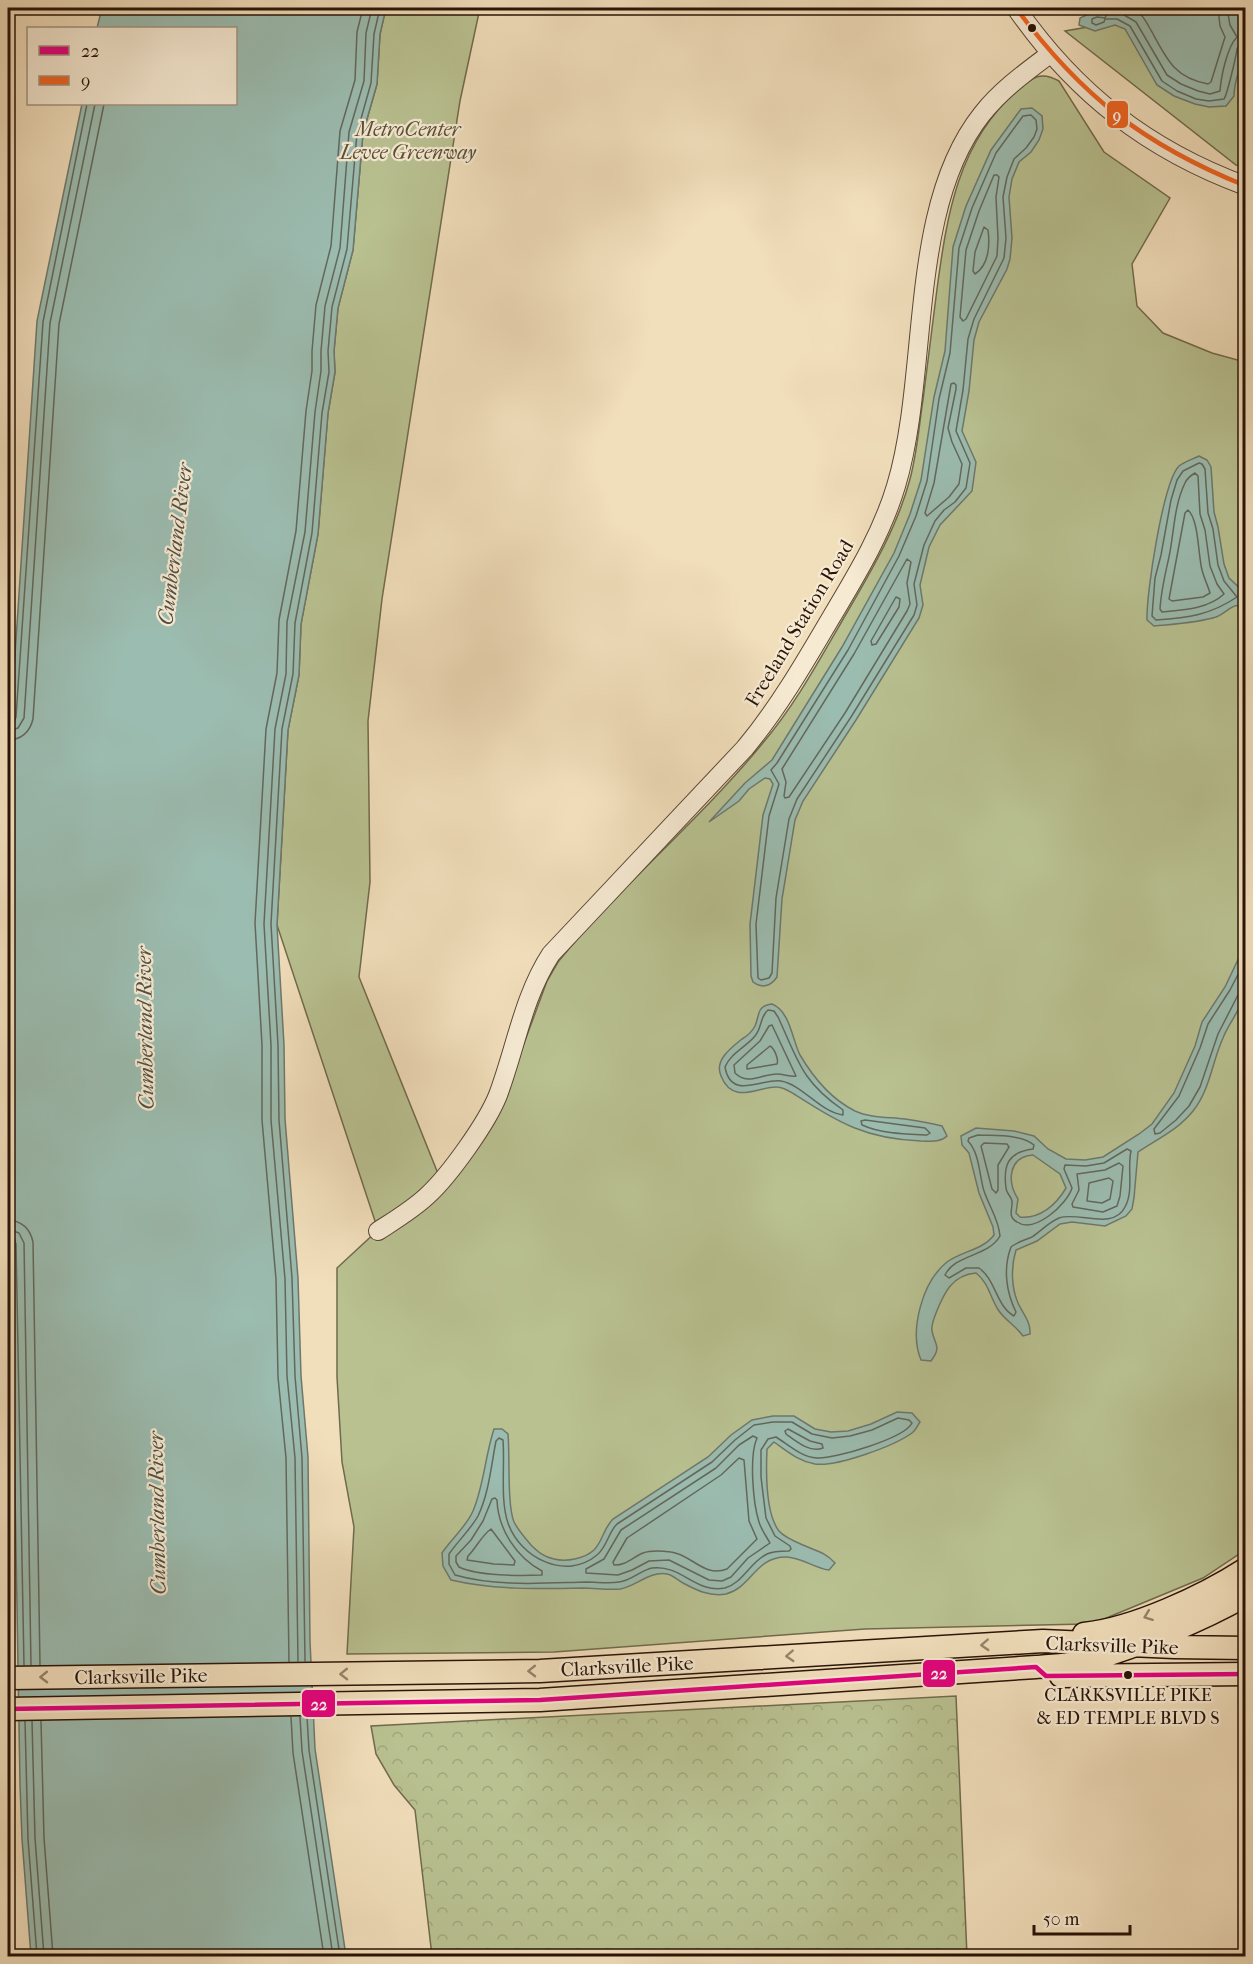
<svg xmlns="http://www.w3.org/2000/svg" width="1253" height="1964" font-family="'IM FELL French Canon',serif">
  <defs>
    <pattern id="forest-crowns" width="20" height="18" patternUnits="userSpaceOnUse" patternTransform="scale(1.5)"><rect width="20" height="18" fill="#b9c191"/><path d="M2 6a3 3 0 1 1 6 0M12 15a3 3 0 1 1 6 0" fill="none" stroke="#9fa57c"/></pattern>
  </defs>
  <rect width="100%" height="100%" fill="#f1debb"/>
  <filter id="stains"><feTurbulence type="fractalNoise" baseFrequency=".00333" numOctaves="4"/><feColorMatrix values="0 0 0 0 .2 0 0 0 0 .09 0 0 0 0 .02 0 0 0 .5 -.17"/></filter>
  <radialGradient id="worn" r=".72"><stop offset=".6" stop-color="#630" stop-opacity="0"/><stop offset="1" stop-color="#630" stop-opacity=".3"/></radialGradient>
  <!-- green -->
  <path fill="#b9c191" stroke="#716a4c" stroke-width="1.5" d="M386 8H480L460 101 382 599 368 721 370 882 359 977 441 1181 498 1114 547 981 558 962C621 885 699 821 762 744 797 703 822 655 849 609 873 568 898 525 910 479 917 453 919 426 923 400 928 363 932 326 937 289 947 215 958 142 1017 91 1032 78 1040 70 1059 81L1104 152 1170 198 1132 264 1137 306 1163 333 1212 353 1245 362V1550L1203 1578 1104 1619 1086 1624 865 1629 554 1652 347 1654 354 1527 342 1462 337 1377V1268L378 1230 277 925 288 730 299 675 301 624 318 534 328 413 335 372 334 351 338 308 353 250 363 133 377 84 380 34Z
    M1197 8H1245V166L1236 165 1065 31Z"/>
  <!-- forest -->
  <path fill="url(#forest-crowns)" stroke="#716a4c" stroke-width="1.5" d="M956 1696 967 1956H432L415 1810 394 1785 376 1754 371 1726Z"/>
  <!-- water -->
  <path fill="#9bbcb0" stroke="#6d786c" stroke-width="1.5" fill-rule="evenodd" d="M102 8H386L380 34 377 84 363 133 353 250 338 308 334 351 335 372 328 413 318 534 301 624 299 675 288 730 277 925 284 1045 285 1119 298 1278 301 1376 308 1457 310 1641 315 1749 346 1956H31L22 1839 20 1785 8 1075V761L37 321 82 104H236V28H97Z
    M1132 8H1241C1243 25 1245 42 1242 59 1239 72 1234 82 1234 96L1226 106 1209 107 1195 104 1174 96 1157 85 1125 29 1115 25 1095 31 1079 25 1080 18 1095 11Z
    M1032 108 1042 116 1043 129 1039 140 1031 152 1019 162 1012 179 1009 197 1012 238 1010 259 1007 269 979 322 974 340 969 391 962 431 976 462 972 491 940 525 929 547 920 585 923 605 919 618 856 720 803 801 795 820 782 899 777 977C771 986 762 989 753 982L751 976 750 924 763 815 773 784 770 779 765 778 749 789 739 801 709 822 745 783 772 760 842 647 894 553 910 514 921 480 934 397 945 351 953 247 966 206 991 150 1021 109Z
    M1199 456 1207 460 1211 467 1214 512 1218 527 1224 564 1229 578 1245 593V606C1232 602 1227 613 1216 617 1197 623 1174 624 1154 626L1147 620C1146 595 1163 482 1179 466 1184 462 1193 459 1199 456Z
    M1245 945C1246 960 1249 978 1245 992 1242 1009 1229 1022 1223 1038 1212 1062 1210 1090 1193 1111 1178 1130 1157 1139 1138 1152L1134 1198 1132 1209 1126 1216 1105 1226 1072 1222 1060 1224 1037 1241 1016 1250C1011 1266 1011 1287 1018 1303 1023 1314 1031 1322 1030 1334L1023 1336C1016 1326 1005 1320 999 1311 990 1298 989 1283 976 1273 952 1275 944 1293 936 1313 934 1319 931 1325 932 1331 935 1346 942 1346 931 1361L921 1360C909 1331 922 1282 947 1262 962 1251 983 1250 994 1235L993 1227 979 1193 969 1153 962 1145 961 1136 976 1128 1014 1131 1034 1136 1048 1149 1066 1159 1085 1160 1103 1157 1139 1134 1152 1124 1174 1093 1195 1046 1202 1022 1225 987ZM1033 1155 1060 1174 1066 1188C1056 1205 1040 1219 1020 1217L1016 1213 1018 1199C1007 1182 1008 1157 1033 1155Z
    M772 1004C790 1011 792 1039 800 1055 813 1077 831 1099 855 1111 870 1118 889 1117 905 1119 918 1121 930 1123 942 1126L947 1136C940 1143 930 1141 921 1141 865 1139 840 1123 794 1094 789 1091 783 1087 777 1087 759 1086 733 1106 721 1076 714 1060 731 1048 742 1039 747 1036 752 1032 755 1026 760 1015 756 1006 772 1004Z
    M897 1412 912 1413 920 1422C917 1426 916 1430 912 1433 894 1446 837 1467 815 1464 798 1461 787 1451 774 1442L767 1449C766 1471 765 1513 779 1531 784 1537 796 1542 803 1545 816 1551 825 1552 835 1563L829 1570C814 1568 801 1557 786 1557 755 1557 752 1587 726 1594 710 1597 696 1590 683 1583 677 1580 673 1575 667 1574 649 1571 637 1586 620 1589 608 1590 595 1588 583 1588 539 1589 494 1590 451 1580L443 1566 442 1553C452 1538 466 1527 473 1511 484 1485 485 1456 494 1429H502L508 1434C510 1456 507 1505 514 1522 518 1530 525 1538 531 1545 538 1552 544 1557 554 1559 566 1562 584 1559 594 1550 603 1541 603 1529 613 1519L708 1457 731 1435 752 1420 773 1416H794L815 1429 831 1432 848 1431 871 1424Z"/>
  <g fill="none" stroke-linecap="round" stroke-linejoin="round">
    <!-- shore -->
    <path stroke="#62685c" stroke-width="1.5" d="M1110 8 1105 18 1097 17 1092 19V23L1096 25 1104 22 1105 19H1117L1130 26 1162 81 1177 91 1196 99 1209 101 1224 99C1227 95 1236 57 1237 49L1240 45 1246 44
      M1117 8 1119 12 1136 22 1167 75 1181 84 1198 91 1210 94 1220 91C1221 77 1227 47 1237 37L1230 25 1227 8
      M1131 8C1143 13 1146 22 1152 32 1167 60 1175 78 1208 84L1211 82 1225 37 1220 26 1218 8
      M1031 115 1036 120 1037 129 1034 137 1026 148 1014 159 1007 177 1003 197 1006 238 1004 258 974 319 968 339 963 390 956 431 970 463 966 488 955 502 944 510 935 521 924 545 914 584 917 605 914 615 851 717 797 799 789 819 776 898 772 973 769 978 761 980 758 978 756 924 769 816 779 784 771 770 777 763 848 650 899 556 916 516 927 481 939 399 950 353 959 248 972 208 996 153 1023 116Z
      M994 175H997L999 177 996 197 998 238 997 256 966 319 963 321 960 317 966 250 979 211Z
      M984 227 988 230C990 245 989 265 975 274L973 271 975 252Z
      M954 383 956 385V389L948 428 952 442 962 464 959 484 949 497 927 516 925 513 934 483 951 384Z
      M1199 463 1202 464 1205 469 1208 513 1213 529 1218 565 1224 581 1237 597C1210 615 1188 618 1156 620L1152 616 1155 578 1161 555 1171 500 1177 480 1183 471Z
      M1195 473 1198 476 1200 514 1205 530 1210 566 1217 584 1224 594C1208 609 1183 610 1162 612L1160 609C1161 591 1165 575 1169 557 1174 533 1174 505 1185 483 1187 478 1190 476 1195 473Z
      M1188 510C1199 520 1198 555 1202 570 1204 578 1208 586 1210 593L1203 597 1172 601 1169 599 1185 513Z
      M907 559 911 562 907 583 910 604 907 611 845 713 789 797 785 798 784 796 786 782 782 769 854 654Z
      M896 597 900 599 899 607 876 644 872 645 871 641Z
      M8 724 14 722 16 717 43 322 87 104
      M8 731 18 728 24 718 50 323 95 104
      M8 740C21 740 30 732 33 719L59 324 104 104
      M1246 959 1230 990 1208 1024 1200 1048 1179 1096 1154 1129 1155 1134 1160 1133 1176 1120 1189 1106 1200 1087 1218 1034 1238 995 1246 992
      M768 1010 774 1011 778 1017C798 1060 801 1081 843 1110V1115C820 1112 803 1085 781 1081 762 1078 731 1101 725 1067 731 1053 746 1047 755 1036 762 1028 760 1016 768 1010Z
      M772 1025 796 1076C790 1077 784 1074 777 1074 761 1074 748 1086 735 1073L734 1065 760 1041 769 1026Z
      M770 1046C774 1048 779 1059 777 1064L747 1069V1065Z
      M865 1120 925 1128 930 1133 927 1135C905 1134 882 1134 862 1125L861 1121Z
      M978 1135C995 1136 1021 1134 1034 1145L1033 1149C1008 1152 1003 1165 1006 1188 1006 1193 1011 1196 1012 1201 1013 1209 1007 1216 1017 1222 1035 1234 1067 1204 1072 1188L1064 1169 1065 1165 1086 1166 1104 1163 1127 1149 1131 1151C1127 1168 1134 1191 1125 1207 1113 1231 1078 1211 1059 1218 1049 1222 1041 1231 1032 1237 1025 1240 1017 1242 1011 1247 1003 1268 1006 1292 1016 1312L1014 1316C996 1306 996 1280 979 1268H966L949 1278 945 1275C955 1254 988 1257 1000 1236 999 1220 989 1206 984 1191 979 1175 980 1154 968 1141L969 1138Z
      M984 1143 1007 1144 1009 1147 998 1165V1190L996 1193 992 1189 981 1146Z
      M1119 1163 1123 1166 1120 1196 1117 1206 1103 1212 1073 1207 1072 1204 1079 1190 1077 1174 1105 1170Z
      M1109 1178 1113 1181 1110 1199 1102 1203 1087 1201 1089 1183Z
      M8 1220C22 1221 30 1228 33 1242L40 1665
      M8 1229 19 1233 24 1243 31 1665
      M8 1237 14 1238 16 1244 24 1665
      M898 1418 909 1420 912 1423C905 1438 835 1459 817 1458 801 1457 789 1445 776 1437L768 1439 761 1450V1477L766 1518 775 1536 790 1546 791 1549 789 1551C782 1551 773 1551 767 1554 750 1562 743 1583 725 1588 696 1594 681 1564 652 1568 641 1570 631 1581 619 1582 609 1584 597 1582 587 1582 544 1583 497 1587 455 1575L449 1564V1554C458 1541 470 1530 478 1516 489 1493 491 1466 496 1441L499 1438 503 1440C505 1466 500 1500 508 1523 520 1558 566 1581 597 1555 607 1547 608 1533 617 1524L712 1462 735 1440 754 1425 773 1422H792L812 1434 832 1438 850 1436 872 1430Z
      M788 1429 810 1441 822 1444 823 1448C810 1453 797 1442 786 1434L785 1431Z
      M753 1436 757 1438C749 1456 753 1503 759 1522 761 1529 766 1536 770 1543L748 1558 731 1577 722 1581 709 1580 669 1560 649 1561 632 1570 618 1575 586 1573V1569L604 1559 621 1530 716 1468 739 1445Z
      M739 1458 744 1460 749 1521 757 1539 727 1569C704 1578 691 1554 671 1552 663 1551 651 1550 643 1553 633 1557 625 1566 614 1565L613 1562 627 1538 721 1475Z
      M495 1498 497 1500C498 1529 516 1557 542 1571V1575C520 1576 478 1576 459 1567L456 1562V1556L471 1540 483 1521 492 1499Z
      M491 1529 515 1561 514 1565 494 1564 467 1560 468 1556C476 1548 482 1535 491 1529Z
      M298 1661 295 1458 287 1376 285 1279 271 1120V1045L264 924 275 729 286 674 287 622 305 532 315 412 321 371V351L325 306 340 248 349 132 364 81 366 33 372 8
      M305 1661 302 1458 295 1376 292 1278 279 1120 278 1045 271 924 282 729 293 674 295 623 312 533 322 413 329 372 328 351 332 307 347 249 357 133 371 83 374 34 380 8
      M289 1662 286 1458 278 1377 276 1279 262 1120V1045L255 923 266 729 277 673 279 620 296 531 306 411 312 371V351L316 305 331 246 340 131 355 80 357 32 363 8
      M291 1717 293 1753 324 1956
      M300 1717 302 1751 333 1956
      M307 1717 309 1750 340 1956
      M25 1721 28 1839 37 1956
      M32 1721 35 1838 44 1956
      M41 1721 44 1838 53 1956"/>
    <defs>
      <path id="minor" d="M1016 8C1075 93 1148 150 1246 186
        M378 1231C395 1220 412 1210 427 1196 449 1176 487 1123 498 1095 516 1047 523 997 551 954L745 748C779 707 805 662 832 616 857 574 882 533 896 486 930 374 907 208 982 114 1001 90 1026 72 1050 54"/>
      <path id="major" d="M1084 1634C1134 1629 1204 1596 1246 1569
        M1061 1676 1246 1674
        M8 1678 540 1671 1043 1641 1174 1647 1246 1648
        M8 1709 540 1700 1036 1667C1052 1666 1070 1665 1087 1661 1138 1646 1199 1622 1246 1595"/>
    </defs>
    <!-- minor casing -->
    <use href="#minor" stroke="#5b4634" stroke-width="20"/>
    <!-- major casing -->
    <use href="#major" stroke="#291307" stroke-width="25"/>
    <!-- minor -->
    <use href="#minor" stroke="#f6ead3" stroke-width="18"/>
    <!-- major -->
    <use href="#major" stroke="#f1debb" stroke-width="22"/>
    <defs>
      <path id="bus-1" d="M8 1709 540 1700 1036 1667 1046 1676 1246 1674"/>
      <path id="bus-2" d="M1016 8C1081 96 1144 145 1246 186"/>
    </defs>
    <!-- bus-1 casing -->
    <use href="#bus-1" stroke="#f6ead3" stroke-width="9"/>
    <!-- bus-2 casing -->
    <use href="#bus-2" stroke="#f6ead3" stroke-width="9"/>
    <!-- bus-1 -->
    <use href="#bus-1" stroke="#e5007d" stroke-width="4.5"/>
    <!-- bus-2 -->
    <use href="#bus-2" stroke="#f26522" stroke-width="4.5"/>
  </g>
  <!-- one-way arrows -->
  <defs><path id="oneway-chevron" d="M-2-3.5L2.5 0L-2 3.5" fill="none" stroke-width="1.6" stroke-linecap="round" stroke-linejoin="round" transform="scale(1.5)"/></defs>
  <g stroke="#97836a">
    <use href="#oneway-chevron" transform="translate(1148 1616) rotate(159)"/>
    <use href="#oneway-chevron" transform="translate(985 1645) rotate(177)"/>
    <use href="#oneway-chevron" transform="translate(790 1656) rotate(177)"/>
    <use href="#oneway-chevron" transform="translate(532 1671) rotate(179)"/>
    <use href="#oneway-chevron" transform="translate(344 1674) rotate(179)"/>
    <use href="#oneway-chevron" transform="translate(44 1677) rotate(179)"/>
  </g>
  <!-- markers -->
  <g fill="#291307" stroke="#f6ead3" stroke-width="2">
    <circle cx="1032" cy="28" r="5"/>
    <circle cx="1128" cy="1675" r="5"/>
  </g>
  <g text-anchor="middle" stroke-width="4.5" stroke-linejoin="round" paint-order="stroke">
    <!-- bus labels -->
    <g font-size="18" fill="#291307" stroke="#f6ead3">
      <text x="1128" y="1701">CLARKSVILLE PIKE<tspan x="1128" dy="23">&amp; ED TEMPLE BLVD S</tspan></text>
    </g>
    <!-- park labels -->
    <g font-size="20" font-style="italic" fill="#5b5037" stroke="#f6ead3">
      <text x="408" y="136">MetroCenter<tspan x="408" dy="23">Levee Greenway</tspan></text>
    </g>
    <!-- street labels -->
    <g font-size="20" fill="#291307" stroke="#f6ead3">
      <text transform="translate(799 623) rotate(-59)" y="7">Freeland Station Road</text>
      <text transform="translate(1112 1645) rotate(2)" y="7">Clarksville Pike</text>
      <text transform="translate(627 1666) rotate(-3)" y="7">Clarksville Pike</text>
      <text transform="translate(141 1676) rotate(-1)" y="7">Clarksville Pike</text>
    </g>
    <!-- water labels -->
    <g font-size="21" font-style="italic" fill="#514e42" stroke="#f6ead3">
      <text transform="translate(175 544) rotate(-83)" y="7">Cumberland River</text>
      <text transform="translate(145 1028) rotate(-91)" y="7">Cumberland River</text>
      <text transform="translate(157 1513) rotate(-91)" y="7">Cumberland River</text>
    </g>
  </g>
  <g stroke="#f6ead3" stroke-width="2">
    <rect x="1106" y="100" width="23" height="29" rx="6" fill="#f26522"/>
    <rect x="922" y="1659" width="34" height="29" rx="6" fill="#e5007d"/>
    <rect x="301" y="1689" width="35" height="29" rx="6" fill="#e5007d"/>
  </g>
  <g font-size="16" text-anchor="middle" font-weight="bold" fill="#fff">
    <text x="1117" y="121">9</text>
    <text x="939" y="1679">22</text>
    <text x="319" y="1710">22</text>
  </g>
  <!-- margin -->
  <rect width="1253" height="1964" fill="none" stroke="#f1debb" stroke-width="30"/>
  <rect x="9" y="9" width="1235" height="1946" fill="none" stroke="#291307" stroke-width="3"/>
  <rect x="15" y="15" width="1223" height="1934" fill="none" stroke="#291307" stroke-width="1.5"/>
  <!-- legend -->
  <rect x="27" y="27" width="210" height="78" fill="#f6ead3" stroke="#a49481" stroke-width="1.5"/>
  <rect x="39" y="46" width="30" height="9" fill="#e5007d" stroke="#a49481" stroke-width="1.5"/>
  <text x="81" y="57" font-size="18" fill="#291307">22</text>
  <rect x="39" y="76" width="30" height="9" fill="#f26522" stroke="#a49481" stroke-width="1.5"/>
  <text x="81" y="87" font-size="18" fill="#291307">9</text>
  <!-- scale -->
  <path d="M1034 1925v9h96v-9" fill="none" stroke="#291307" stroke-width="3"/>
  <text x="1043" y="1925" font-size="18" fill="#291307" stroke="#f6ead3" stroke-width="4.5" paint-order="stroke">50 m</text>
  <rect width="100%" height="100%" filter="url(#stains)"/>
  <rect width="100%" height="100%" fill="url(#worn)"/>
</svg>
